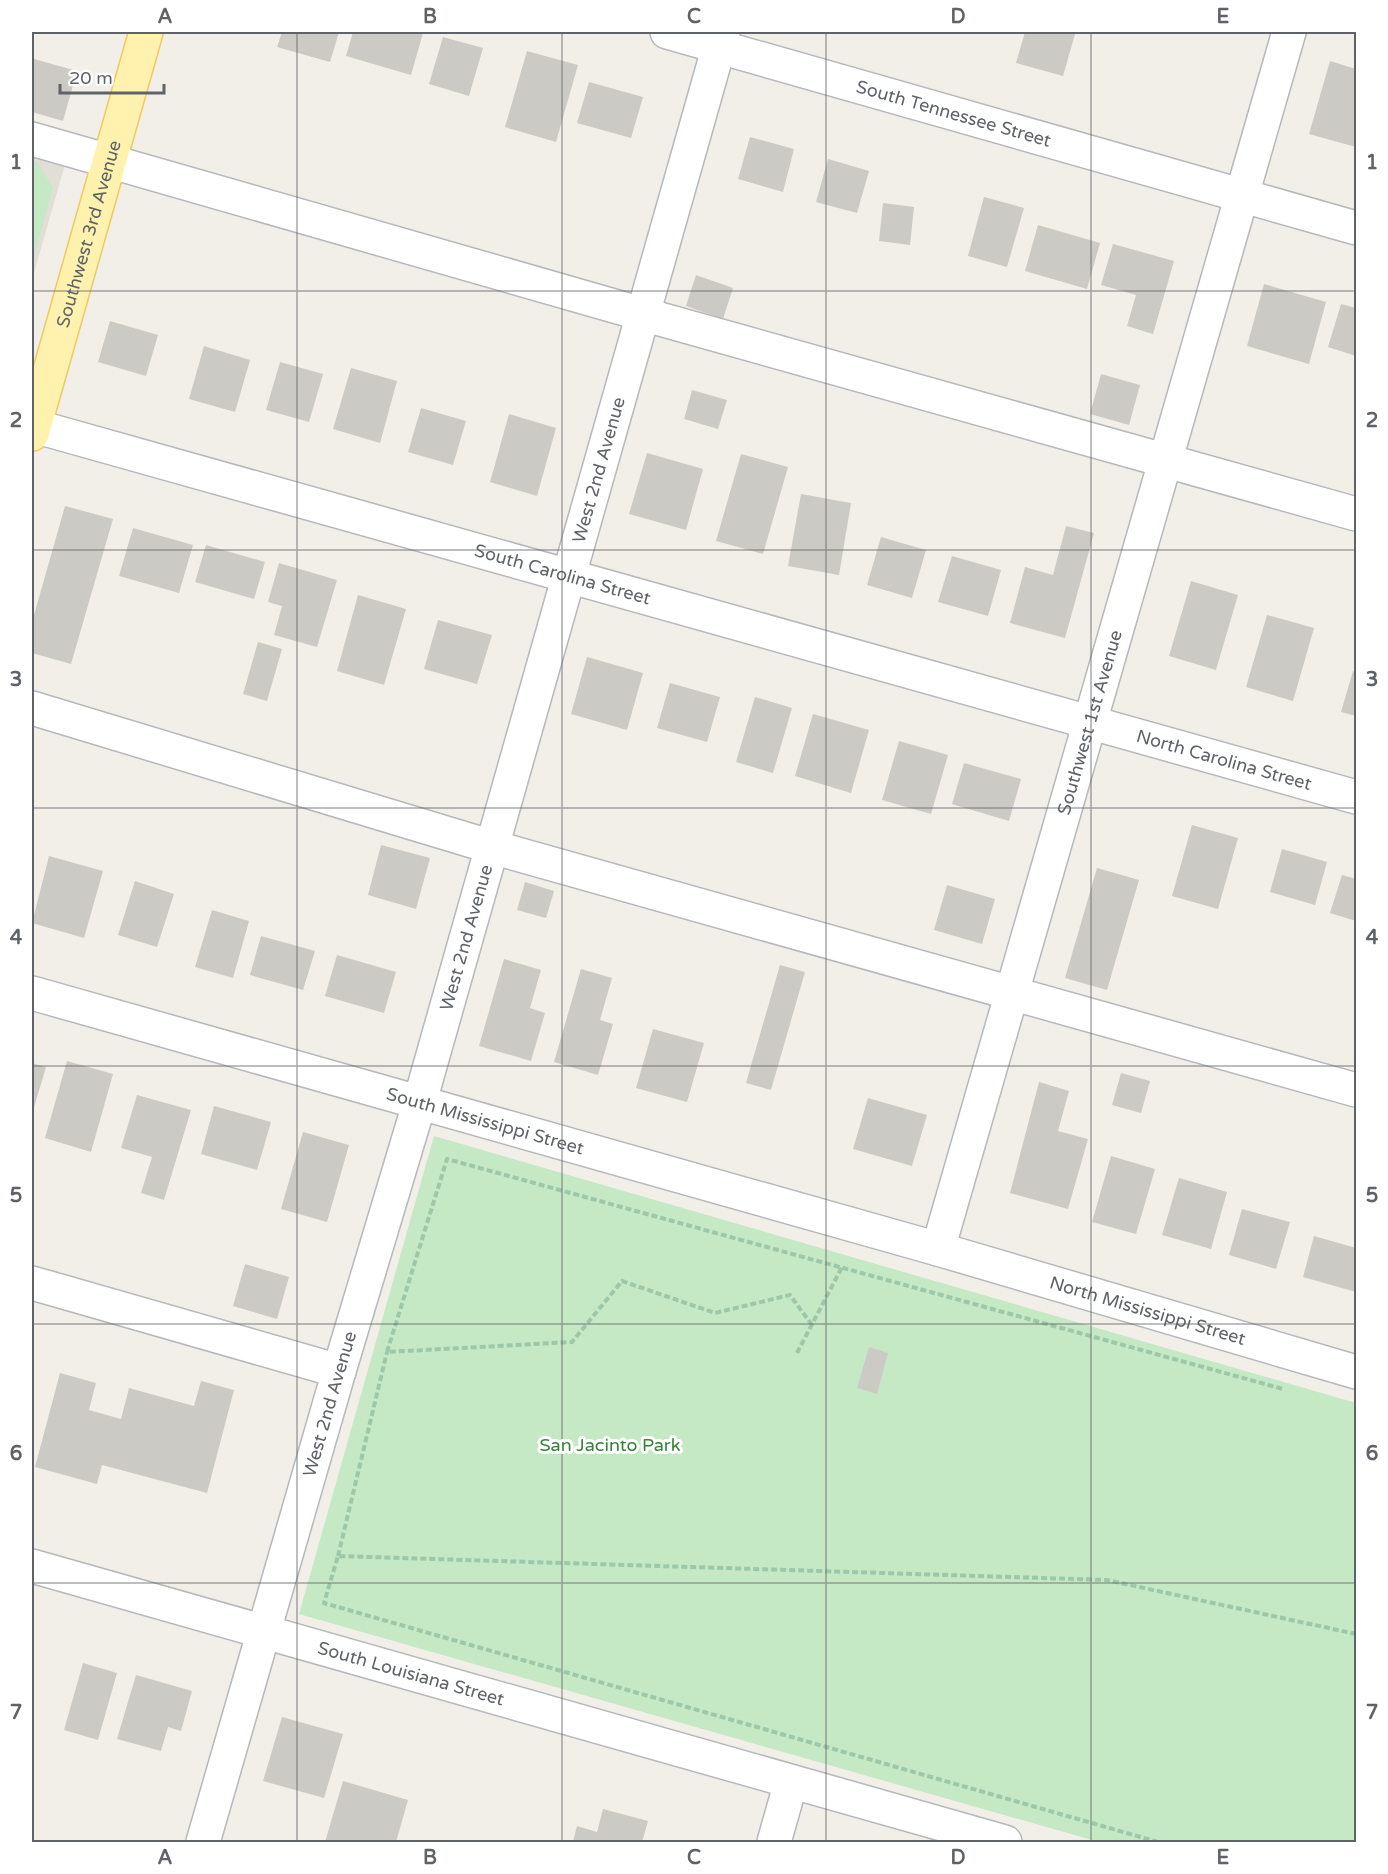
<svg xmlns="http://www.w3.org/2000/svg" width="1388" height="1874" font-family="'Varela Round',sans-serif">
  <rect width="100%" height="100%" fill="#f1efe8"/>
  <!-- education -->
  <path fill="#e1ded6" d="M32 152 66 161 32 280Z"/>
  <!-- green -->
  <path fill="#c5e8c5" d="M32 161 38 163 53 188 32 262Z
    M434 1136 1356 1403V1842H1099L299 1614Z"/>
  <!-- building -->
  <path fill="#cccac5" d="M282 32H339L330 62 277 47Z
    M353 32 423 33 411 75 346 56Z
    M1025 32 1075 34 1063 76 1016 63Z
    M443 37 483 48 469 96 429 84Z
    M527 51 578 65 556 142 505 127Z
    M34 59 77 71 63 121 32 112Z
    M1330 61 1356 69V147L1309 134Z
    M589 82 643 97 631 138 577 123Z
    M750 137 794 149 783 192 738 179Z
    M828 159 869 171 857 213 816 202Z
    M984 197 1024 208 1007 267 968 256Z
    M883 203 914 207 910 245 879 241Z
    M1038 225 1100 243 1087 289 1025 271Z
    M1113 244 1174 261 1153 334 1127 326 1136 295 1101 285Z
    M696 275 733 288 723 319 686 306Z
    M1264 284 1326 302 1309 364 1247 346Z
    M1341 304 1356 308V356L1328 347Z
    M110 321 158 335 146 376 98 362Z
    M204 346 250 360 235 412 189 399Z
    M280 362 323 374 309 422 266 410Z
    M351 368 397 381 380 443 333 429Z
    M1101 374 1140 385 1129 425 1090 414Z
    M692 390 727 400 718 429 684 419Z
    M421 408 466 421 453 465 408 452Z
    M509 414 556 428 537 496 490 482Z
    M647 453 703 469 686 530 629 514Z
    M741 454 788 467 763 554 716 541Z
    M801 494 851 503 839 575 788 566Z
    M65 506 113 519 71 664 32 653V622Z
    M1066 526 1094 533 1065 638 1010 623 1025 567 1053 575Z
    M133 528 193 545 179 593 119 576Z
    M881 537 926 550 912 598 867 585Z
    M206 545 265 562 254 599 195 582Z
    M952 556 1001 570 988 616 938 602Z
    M279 563 337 580 317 647 274 635 282 606 268 602Z
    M1191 581 1238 595 1216 670 1169 656Z
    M358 595 406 609 384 685 337 671Z
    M1267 615 1314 628 1293 701 1246 687Z
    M438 620 492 635 477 684 424 669Z
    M258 642 282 649 267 701 243 694Z
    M587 657 643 673 627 730 571 714Z
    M1353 671 1356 672V716L1341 712Z
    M670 683 720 697 707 742 657 728Z
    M755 697 792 708 773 773 736 762Z
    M813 714 869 730 851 793 795 776Z
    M899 741 948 755 931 814 882 800Z
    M964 763 1021 779 1009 821 952 804Z
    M1192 825 1238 838 1218 909 1172 896Z
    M381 845 430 858 416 909 368 895Z
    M1282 849 1327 862 1315 905 1270 892Z
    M49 856 103 871 84 938 32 923Z
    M1097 868 1139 880 1107 990 1065 978Z
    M1342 875 1356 879V921L1330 913Z
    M135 881 174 894 157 947 118 935Z
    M525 882 554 891 546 918 517 910Z
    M947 885 995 899 982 944 934 930Z
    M212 910 249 921 233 978 195 967Z
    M261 936 315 951 303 990 250 975Z
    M337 955 396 972 384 1013 325 996Z
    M504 959 541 970 530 1008 545 1013 531 1061 479 1046Z
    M780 965 805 972 771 1090 746 1083Z
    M581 969 612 978 600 1020 613 1024 598 1075 554 1062Z
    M653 1029 704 1043 687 1102 636 1088Z
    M67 1061 113 1074 91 1152 45 1138Z
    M32 1063 46 1067 32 1114Z
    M1121 1073 1150 1081 1141 1113 1112 1105Z
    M1039 1082 1069 1091 1058 1131 1088 1139 1068 1209 1010 1193Z
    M137 1095 191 1110 164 1200 141 1193 152 1157 121 1148Z
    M868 1098 927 1115 912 1166 853 1149Z
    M214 1106 271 1122 257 1170 201 1154Z
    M303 1132 349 1145 327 1222 281 1209Z
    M1111 1156 1155 1169 1136 1234 1092 1222Z
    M1179 1178 1227 1192 1211 1249 1162 1235Z
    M1242 1209 1290 1222 1276 1269 1229 1255Z
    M1314 1236 1356 1248V1292L1303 1277Z
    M245 1264 289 1277 277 1319 233 1306Z
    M869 1347 888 1353 877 1394 857 1388Z
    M60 1373 96 1383 89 1410 121 1419 129 1388 194 1406 201 1381 234 1390 207 1493 102 1465 97 1484 35 1467Z
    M83 1663 117 1673 98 1740 64 1730Z
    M136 1675 192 1691 181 1731 168 1727 161 1751 117 1739Z
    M282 1717 343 1734 324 1798 263 1781Z
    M343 1781 408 1800 396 1842H325Z
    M603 1809 648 1821 642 1842H573L577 1826 597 1832Z"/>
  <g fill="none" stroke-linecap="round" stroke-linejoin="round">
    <defs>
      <g id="minor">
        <path id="s1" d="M667 32 1356 228"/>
        <path d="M32 139 642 314 1356 514"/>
        <path id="s2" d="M34 426 1356 797"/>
        <path d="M32 708 492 847 1356 1090"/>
        <path id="s3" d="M32 993 938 1249 1356 1372"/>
        <path id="s4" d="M938 1249 1289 32"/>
        <path d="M32 1283 339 1371"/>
        <path id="s5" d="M32 1566 1005 1842"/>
        <path id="s6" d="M203 1842 339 1371 420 1101 723 32"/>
        <path d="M774 1842 791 1782"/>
      </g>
      <g id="major">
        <path id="s7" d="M32 434 146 32"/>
      </g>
    </defs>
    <!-- minor casing -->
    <use href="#minor" stroke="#b5b8bc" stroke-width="36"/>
    <!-- major casing -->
    <use href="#major" stroke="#f2c960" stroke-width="36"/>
    <!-- path -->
    <path stroke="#9cc7a9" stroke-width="4" stroke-dasharray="6 3" stroke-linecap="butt" d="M812 1325 790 1295 715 1313 622 1281 572 1342 387 1352 447 1159 1283 1389
      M797 1353 842 1267
      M338 1556 387 1352
      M1158 1842 324 1603 338 1556 1107 1580 1356 1634"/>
    <!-- minor -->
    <use href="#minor" stroke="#fff" stroke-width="33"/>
    <!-- major -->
    <use href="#major" stroke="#fff2af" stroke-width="33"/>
  </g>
  <!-- grid -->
  <path fill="none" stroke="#5f6368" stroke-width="1.5" stroke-opacity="0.55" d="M297 32V1842M562 32V1842M826 32V1842M1091 32V1842M32 291H1356M32 550H1356M32 808H1356M32 1066H1356M32 1324H1356M32 1583H1356"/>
  <g text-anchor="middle" stroke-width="6" stroke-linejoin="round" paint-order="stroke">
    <!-- street labels -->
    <g font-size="18" fill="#5f6368" stroke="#fff">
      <text dy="6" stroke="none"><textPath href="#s1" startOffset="298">South Tennessee Street</textPath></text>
      <text dy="6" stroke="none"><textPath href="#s7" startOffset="208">Southwest 3rd Avenue</textPath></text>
      <text dy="6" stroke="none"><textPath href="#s6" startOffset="1428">West 2nd Avenue</textPath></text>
      <text dy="6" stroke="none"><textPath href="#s2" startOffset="549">South Carolina Street</textPath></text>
      <text dy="6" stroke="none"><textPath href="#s4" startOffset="548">Southwest 1st Avenue</textPath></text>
      <text dy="6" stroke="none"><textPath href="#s2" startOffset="1236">North Carolina Street</textPath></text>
      <text dy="6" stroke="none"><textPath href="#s6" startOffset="942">West 2nd Avenue</textPath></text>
      <text dy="6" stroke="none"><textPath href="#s3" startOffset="471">South Mississippi Street</textPath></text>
      <text dy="6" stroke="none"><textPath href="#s3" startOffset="1160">North Mississippi Street</textPath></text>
      <text dy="6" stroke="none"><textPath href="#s6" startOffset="456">West 2nd Avenue</textPath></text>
      <text dy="6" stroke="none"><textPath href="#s5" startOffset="394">South Louisiana Street</textPath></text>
    </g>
    <!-- park labels -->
    <g font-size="18" fill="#348238" stroke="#fff">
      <text x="610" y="1451">San Jacinto Park</text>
    </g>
  </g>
  <!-- border -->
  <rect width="1388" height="1874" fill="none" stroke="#ffffff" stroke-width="66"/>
  <!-- scale -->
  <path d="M60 84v9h104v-9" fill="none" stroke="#5f6368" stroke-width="3"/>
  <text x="69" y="84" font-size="18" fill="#5f6368" stroke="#ffffff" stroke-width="4.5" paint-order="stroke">20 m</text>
  <rect x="33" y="33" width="1322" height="1808" fill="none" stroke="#5f6368" stroke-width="2"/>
  <g font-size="20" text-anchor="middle" font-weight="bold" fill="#5f6368">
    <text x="165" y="23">A</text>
    <text x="430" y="23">B</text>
    <text x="694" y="23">C</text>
    <text x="958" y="23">D</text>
    <text x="1223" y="23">E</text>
    <text x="16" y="169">1</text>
    <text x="1372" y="169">1</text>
    <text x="16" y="427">2</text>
    <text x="1372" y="427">2</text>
    <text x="16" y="686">3</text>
    <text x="1372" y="686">3</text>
    <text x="16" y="944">4</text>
    <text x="1372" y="944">4</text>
    <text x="16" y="1202">5</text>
    <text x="1372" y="1202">5</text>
    <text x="16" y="1460">6</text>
    <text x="1372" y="1460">6</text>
    <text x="16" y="1719">7</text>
    <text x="1372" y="1719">7</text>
    <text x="165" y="1864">A</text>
    <text x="430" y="1864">B</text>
    <text x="694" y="1864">C</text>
    <text x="958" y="1864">D</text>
    <text x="1223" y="1864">E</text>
  </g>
</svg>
